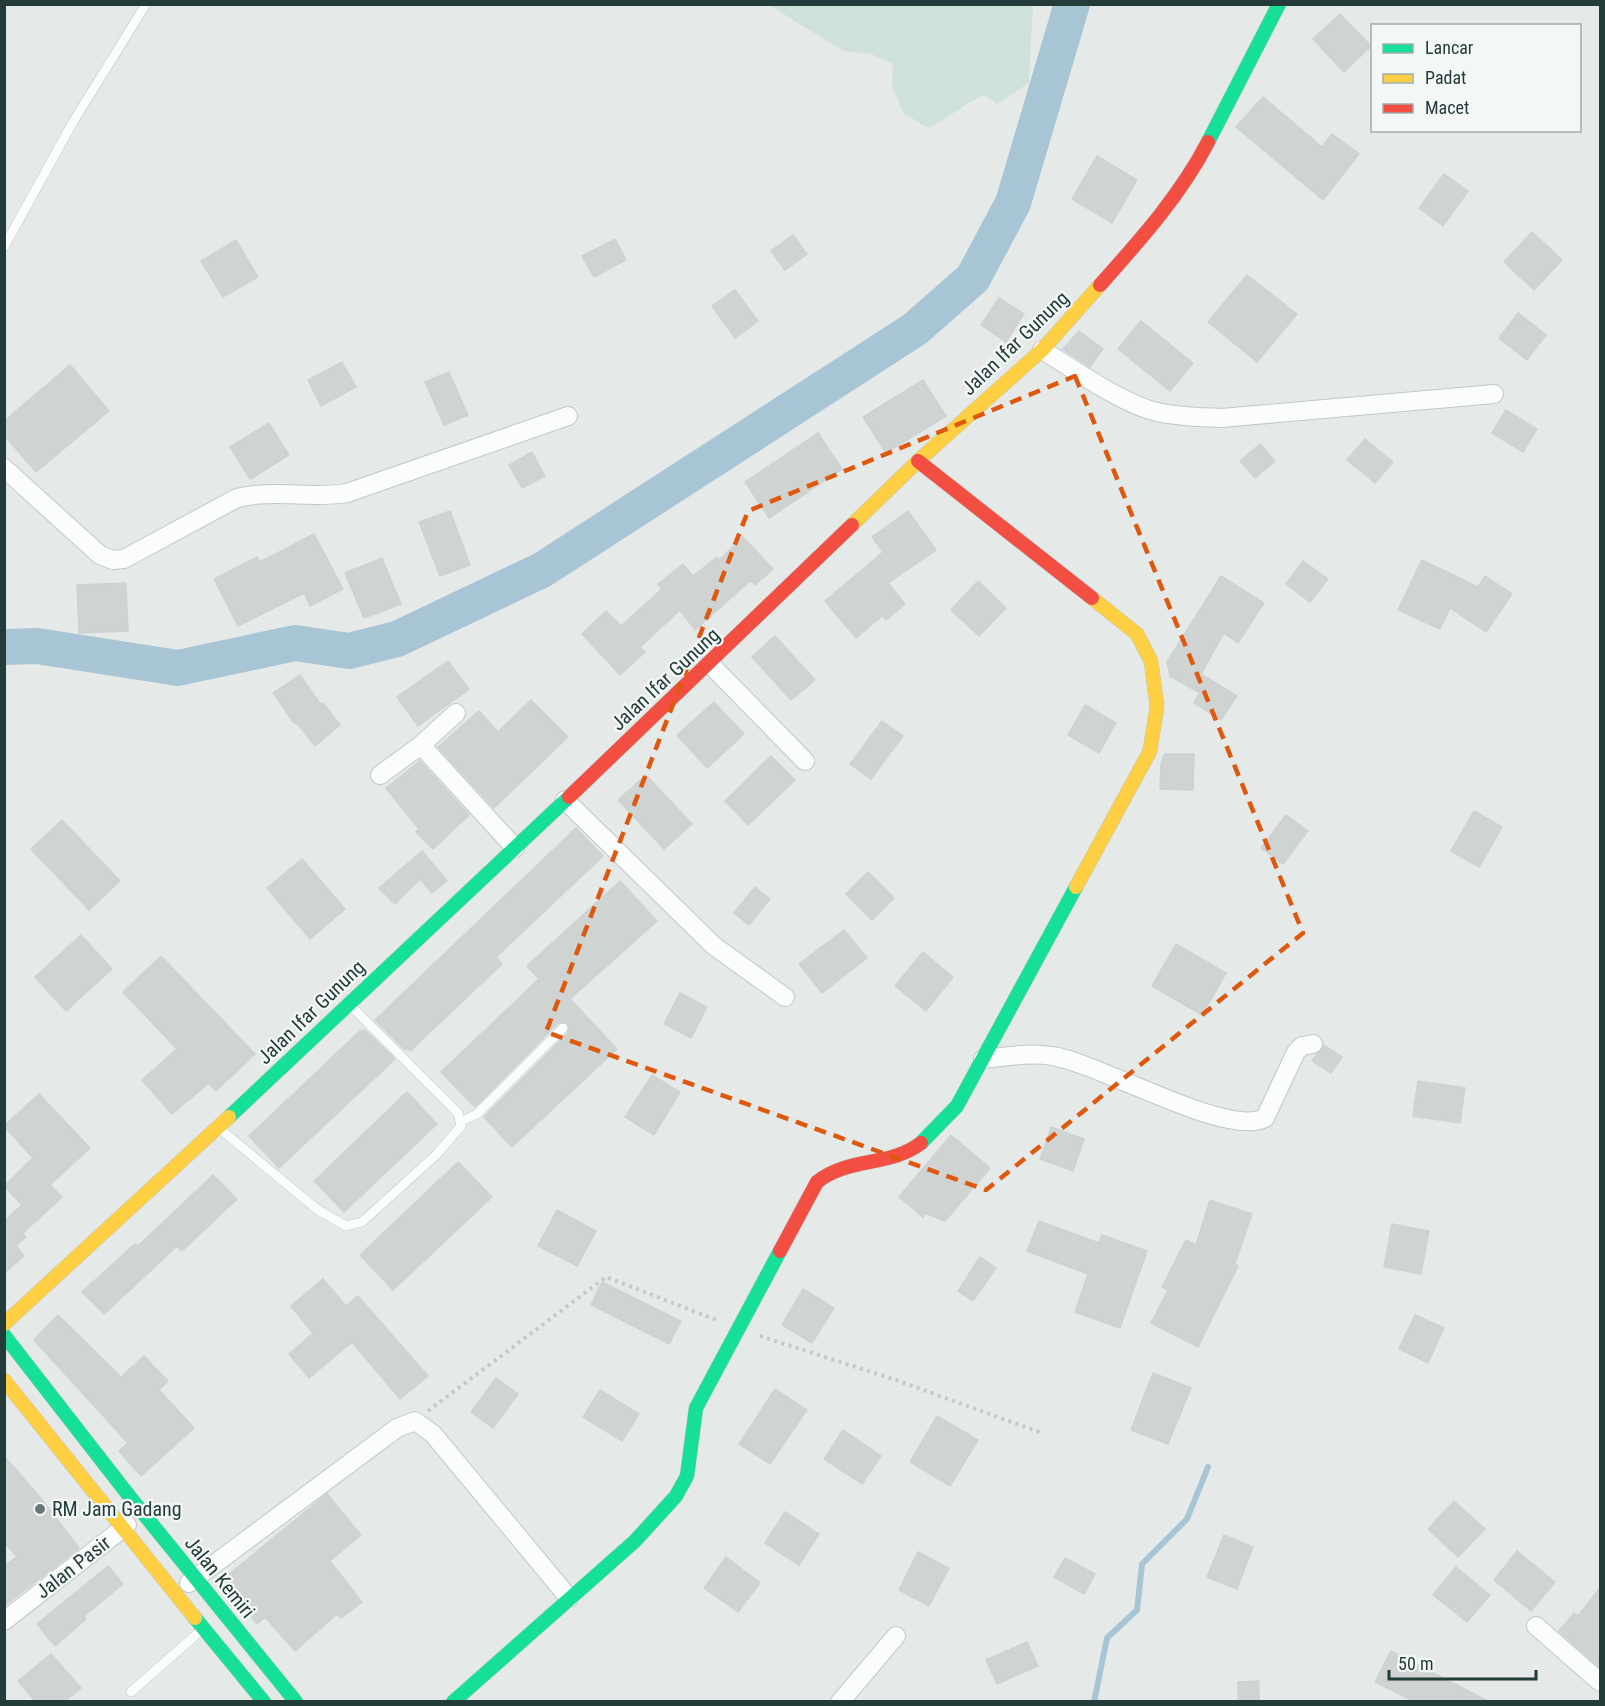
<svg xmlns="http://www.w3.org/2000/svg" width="1605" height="1706" font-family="'Roboto Condensed',sans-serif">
  <rect width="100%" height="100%" fill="#e5eae9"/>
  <!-- green -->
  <path fill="#cfe2d9" d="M769 5H1033L1029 83 997 104 985 95C964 103 948 119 928 128L903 113 892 85 893 64 871 54 843 51Z"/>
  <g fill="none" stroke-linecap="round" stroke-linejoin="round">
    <!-- stream -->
    <path stroke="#a8c5d5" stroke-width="6" d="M1094 1702 1107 1638 1137 1610 1142 1564 1187 1519 1208 1467"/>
    <!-- river -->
    <path stroke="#a8c5d5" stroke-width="36" d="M4 647 37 646 178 668 295 643 349 651 397 639 542 570 915 329 973 278 1013 203 1072 4"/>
  </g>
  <!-- building -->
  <path fill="#cfd3d2" stroke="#cdd3d2" stroke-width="1.5" d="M1340 14 1371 46 1344 72 1313 39Z
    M1263 97 1322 147 1332 134 1359 154 1323 200 1236 127Z
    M1097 156 1137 180 1112 223 1072 199Z
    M1444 174 1468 191 1443 226 1419 208Z
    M1532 232 1562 260 1534 290 1504 262Z
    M793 235 807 254 785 270 771 251Z
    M615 239 626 260 594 277 582 256Z
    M236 240 258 277 223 297 201 261Z
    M1247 275 1297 314 1257 362 1208 322Z
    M735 290 758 321 735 338 712 306Z
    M999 298 1024 314 1006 342 981 325Z
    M1518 313 1546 335 1527 360 1499 338Z
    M1141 321 1193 363 1170 391 1118 349Z
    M1079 331 1103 349 1090 367 1063 349Z
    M342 362 356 387 321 406 308 380Z
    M70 365 109 411 36 472 4 435V421Z
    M449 372 468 415 444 425 425 382Z
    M923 380 946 416 886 453 863 417Z
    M1506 410 1537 429 1523 452 1492 433Z
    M269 423 289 455 250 479 230 447Z
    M818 433 842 469 769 518 745 482Z
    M1365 439 1393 462 1375 483 1347 460Z
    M1260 444 1275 461 1255 478 1240 461Z
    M532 452 545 476 522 488 509 465Z
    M450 511 470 565 440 576 419 522Z
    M908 511 936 550 888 583 905 604 886 620 882 616 856 638 825 601 883 552 872 537Z
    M314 534 343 589 310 606 304 593 238 626 214 579 257 557 260 562Z
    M743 537 773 569 755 585 751 580 695 630 680 610 640 647 645 652 620 675 582 634 606 611 621 626 662 589 658 584 683 564 693 576 717 557 719 560Z
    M382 558 401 604 364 618 345 573Z
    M1422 560 1478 587 1485 576 1512 594 1486 632 1450 608 1440 629 1398 610Z
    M1303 561 1328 579 1310 602 1286 584Z
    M1221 576 1264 603 1238 643 1224 633 1201 674 1237 696 1221 720 1194 703 1200 693 1170 676 1167 662Z
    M978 581 1006 608 979 636 951 610Z
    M126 583 128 631 79 633 77 585Z
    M775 636 815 680 791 700 752 657Z
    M448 661 469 689 418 726 397 697Z
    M300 675 321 705 323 703 340 725 315 746 296 722 294 723 273 693Z
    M531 700 568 737 494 808 438 747 479 711 498 732Z
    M714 702 744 734 707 768 677 735Z
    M1085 705 1116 723 1099 753 1068 735Z
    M882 721 903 736 871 779 850 764Z
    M1165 754H1194L1193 790 1160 789 1161 763Z
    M771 756 795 780 748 825 725 801Z
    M420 761 469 815 433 849 416 832 419 829 386 788Z
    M646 775 692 824 664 849 618 800Z
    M1474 811 1502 827 1479 867 1451 851Z
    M1286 815 1308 831 1283 864 1261 848Z
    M62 820 120 881 89 910 31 849Z
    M576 828 603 856 496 957 502 964 410 1051 407 1048 405 1050 375 1020Z
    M422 851 447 881 432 893 420 879 395 904 379 888Z
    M302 859 345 909 310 939 267 888Z
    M868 872 894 898 872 920 846 894Z
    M620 881 657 921 570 999 617 1049 512 1147 484 1117 568 1033V1024L558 1023 475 1107 441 1072 539 979 527 966Z
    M755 887 770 899 749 925 734 913Z
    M844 930 867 958 822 993 799 964Z
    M81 935 112 969 66 1011 35 977Z
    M1176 944 1226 973 1202 1015 1152 986Z
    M923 952 953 977 926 1011 895 986Z
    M161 956 255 1054 216 1091 209 1083 172 1114 142 1080 177 1049 123 992Z
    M680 993 707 1007 691 1038 664 1024Z
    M365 1030 395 1059 279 1168 249 1136 360 1031Z
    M1324 1045 1342 1057 1331 1073 1312 1061Z
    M652 1075 680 1092 654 1135 625 1117Z
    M1418 1081 1465 1088 1460 1123 1413 1116Z
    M407 1092 437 1124 344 1212 314 1181Z
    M39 1094 90 1148 50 1185 62 1197 23 1233 26 1237 16 1246 24 1256 4 1273V1221L22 1205 4 1186 33 1158 4 1126Z
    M1051 1127 1084 1139 1073 1171 1040 1159Z
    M951 1135 990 1168 945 1221 925 1213 923 1217 899 1197Z
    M458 1162 492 1197 393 1290 360 1255Z
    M213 1175 237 1199 182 1251 177 1246 104 1314 82 1292 135 1244 138 1246Z
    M1210 1200 1252 1214 1235 1264 1238 1266 1198 1347 1151 1323 1168 1290 1162 1287 1186 1240 1196 1245Z
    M557 1210 596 1231 577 1266 538 1246Z
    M1039 1221 1099 1243 1102 1235 1147 1251 1120 1328 1075 1312 1088 1274 1027 1251Z
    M1392 1224 1429 1231 1421 1274 1384 1267Z
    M980 1257 996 1268 973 1301 958 1291Z
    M323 1279 346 1306 358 1296 428 1376 400 1399 352 1342 309 1378 289 1354 313 1333 291 1306Z
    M602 1282 681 1321 669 1344 591 1305Z
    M803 1289 834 1308 812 1343 782 1325Z
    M58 1315 121 1377 144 1356 168 1381 159 1390 194 1428 141 1476 119 1451 128 1443 34 1340Z
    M1415 1315 1444 1328 1428 1363 1399 1349Z
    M1153 1373 1191 1388 1168 1444 1131 1430Z
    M496 1378 518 1394 493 1428 471 1412Z
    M775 1389 807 1410 770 1464 739 1444Z
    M600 1390 639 1414 622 1441 583 1417Z
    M937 1416 978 1440 950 1486 910 1462Z
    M843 1430 881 1456 862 1484 824 1459Z
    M4 1456 39 1496 79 1548 4 1606V1566L17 1557 4 1542Z
    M327 1494 361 1535 330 1561 362 1602 341 1618 337 1614 295 1651 265 1617 257 1624 222 1580Z
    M1454 1501 1485 1529 1458 1557 1428 1529Z
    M785 1512 819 1534 799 1565 765 1543Z
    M1224 1535 1253 1547 1237 1589 1207 1577Z
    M1517 1551 1555 1582 1531 1611 1494 1580Z
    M918 1552 949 1568 929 1606 899 1590Z
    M726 1557 760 1583 738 1612 704 1588Z
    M1065 1558 1095 1574 1084 1594 1054 1577Z
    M108 1566 123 1584 84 1616 86 1619 55 1646 37 1624Z
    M1456 1567 1490 1595 1467 1622 1433 1595Z
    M1600 1588V1667L1559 1631 1574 1613 1578 1616Z
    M1027 1642 1038 1666 997 1684 986 1660Z
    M1391 1651 1488 1701H1413L1375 1682Z
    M51 1654 81 1688 65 1701H35L18 1681Z
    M1259 1681V1701H1238V1682Z"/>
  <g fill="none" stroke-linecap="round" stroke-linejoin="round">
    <defs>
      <path id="lane" d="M4 247 73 122 146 4
        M462 1121 477 1114 563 1028
        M220 1129 318 1210 346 1226 362 1222 436 1155 461 1126 458 1113 350 1005
        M131 1692 198 1633"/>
      <path id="street" d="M1042 350C1074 369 1122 404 1157 412 1178 417 1200 417 1222 418L1494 394
        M4 468 100 555 113 560 124 559 237 498C273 489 311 499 347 493L568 416
        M710 664 805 761
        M421 745 456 713
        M380 775 421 745 515 848
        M565 800 714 946 785 997
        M983 1059C1005 1057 1029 1052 1052 1056 1100 1063 1226 1138 1265 1118L1296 1052 1302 1046 1313 1044
        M189 1583 397 1428 415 1421 433 1434 569 1598
        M4 1621 127 1525
        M1536 1626 1600 1682
        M840 1702 896 1636"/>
      <path id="fast" d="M1208 142 1279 4
        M229 1117 569 797
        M921 1143 957 1106 1076 887
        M4 1335 130 1497 296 1702
        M195 1618 264 1702
        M453 1702 635 1541 676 1496 687 1476 696 1408 780 1251"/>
      <path id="slow" d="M852 525 918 461 1042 350 1100 285
        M1076 887 1150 751 1157 706 1151 661 1137 634 1092 598
        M4 1324 229 1117
        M4 1380 195 1618"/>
      <path id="jam" d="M1100 285C1140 240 1180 196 1208 142
        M918 461 1092 598
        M569 797 852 525
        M780 1251 817 1182C848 1157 890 1167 921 1143"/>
    </defs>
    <!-- lane casing -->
    <use href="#lane" stroke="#c2c7c6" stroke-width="10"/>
    <!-- street casing -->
    <use href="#street" stroke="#c2c7c6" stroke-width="20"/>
    <!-- fast casing -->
    <use href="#fast" stroke="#c0c7c6" stroke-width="15"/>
    <!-- slow casing -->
    <use href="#slow" stroke="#c0c7c6" stroke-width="15"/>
    <!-- jam casing -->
    <use href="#jam" stroke="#c0c7c6" stroke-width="15"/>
    <!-- path -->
    <path stroke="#c1cac9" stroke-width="4" stroke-dasharray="3 4.5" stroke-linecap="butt" d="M760 1336 893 1379 1042 1433
      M428 1411 606 1277 719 1321"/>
    <!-- lane -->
    <use href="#lane" stroke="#fbfcfc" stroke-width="9"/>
    <!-- street -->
    <use href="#street" stroke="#fbfcfc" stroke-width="18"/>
    <!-- fast -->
    <use href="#fast" stroke="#16e098" stroke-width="14"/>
    <!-- slow -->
    <use href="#slow" stroke="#ffcf43" stroke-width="14"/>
    <!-- jam -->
    <use href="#jam" stroke="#f24e42" stroke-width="14"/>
  </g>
  <!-- marked area -->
  <path fill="none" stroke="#de580e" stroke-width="4.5" stroke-dasharray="12 8" stroke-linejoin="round" d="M1075 376 1303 933 986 1190 546 1032 748 511Z"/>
  <!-- markers -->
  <circle fill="#677977" stroke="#f3f8f7" stroke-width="2" cx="40" cy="1509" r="6"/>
  <g text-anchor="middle" stroke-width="4.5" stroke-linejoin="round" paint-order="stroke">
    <!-- street labels -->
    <g font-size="20" fill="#233c3a" stroke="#f3f8f7">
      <text transform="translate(1015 343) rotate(-44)" y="7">Jalan Ifar Gunung</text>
      <text transform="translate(665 679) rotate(-43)" y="7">Jalan Ifar Gunung</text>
      <text transform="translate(311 1012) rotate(-44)" y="7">Jalan Ifar Gunung</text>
      <text transform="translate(73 1567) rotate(-38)" y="7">Jalan Pasir</text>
      <text transform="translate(220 1577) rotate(51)" y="7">Jalan Kemiri</text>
    </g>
    <!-- poi labels -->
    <g font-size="20" fill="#233c3a" stroke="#f3f8f7" text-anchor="start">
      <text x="52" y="1516">RM Jam Gadang</text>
    </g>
  </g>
  <!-- border -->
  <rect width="1605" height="1706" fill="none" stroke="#233c3a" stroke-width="12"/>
  <!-- legend -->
  <rect x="1371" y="24" width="210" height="108" fill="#f3f8f7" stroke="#a0adab" stroke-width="1.5"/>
  <rect x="1383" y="44" width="30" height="9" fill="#16e098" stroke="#a0adab" stroke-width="1.5"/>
  <text x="1425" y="54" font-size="18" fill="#233c3a">Lancar</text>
  <rect x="1383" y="74" width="30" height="9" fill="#ffcf43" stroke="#a0adab" stroke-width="1.5"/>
  <text x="1425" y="84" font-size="18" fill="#233c3a">Padat</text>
  <rect x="1383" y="104" width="30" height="9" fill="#f24e42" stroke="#a0adab" stroke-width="1.5"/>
  <text x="1425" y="114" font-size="18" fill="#233c3a">Macet</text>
  <!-- scale -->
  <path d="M1389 1670v9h147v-9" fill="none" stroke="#233c3a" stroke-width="3"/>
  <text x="1398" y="1670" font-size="18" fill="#233c3a" stroke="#f3f8f7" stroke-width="4.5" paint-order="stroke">50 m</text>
</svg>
